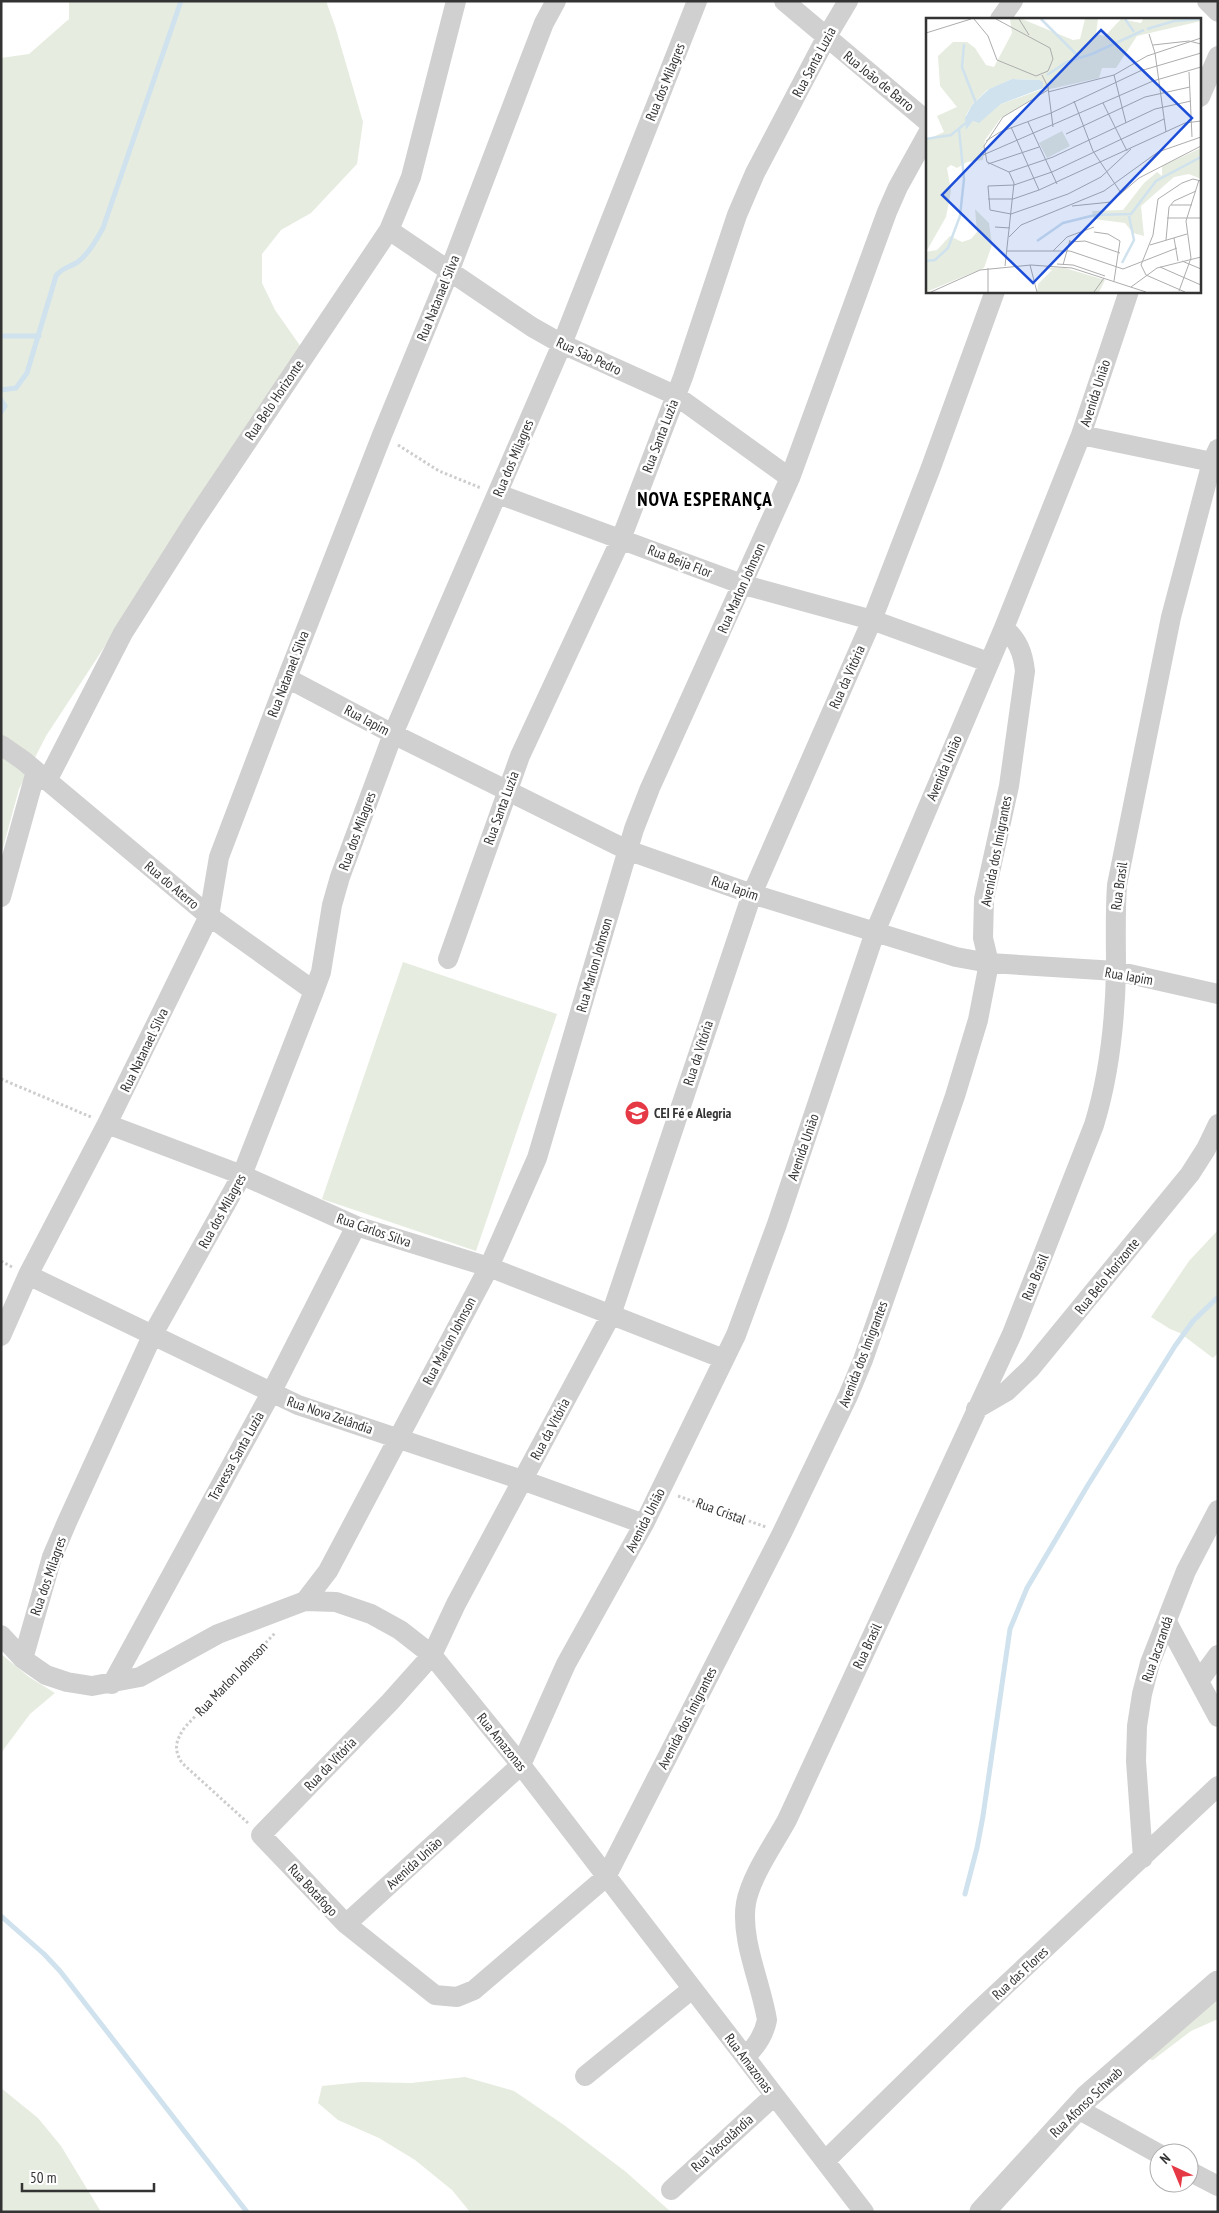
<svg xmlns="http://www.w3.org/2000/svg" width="1219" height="2213" font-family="'PT Sans Narrow',sans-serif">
  <rect width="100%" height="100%" fill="#fff"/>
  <!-- green -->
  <path fill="#e6ecdf" d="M69 1H326L335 26 363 122 357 164 311 213 281 230 262 254V283L275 310 301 347 46 736 19 789 1 855V58L29 54 69 19Z
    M403 962 557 1014 476 1251 322 1199Z
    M1218 1230V1353L1213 1358 1180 1333 1170 1329 1151 1317 1189 1261Z
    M1 1654 29 1677 55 1693 30 1714 1 1753Z
    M1218 1995V2019L1191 2031 1153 2060 1142 2058Z
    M465 2077 514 2091 564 2125 626 2172 671 2212H470L452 2190 415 2160 379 2138 338 2120 318 2103 322 2086 361 2082 411 2083Z
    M1 2088 38 2118 61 2146 101 2212H1Z"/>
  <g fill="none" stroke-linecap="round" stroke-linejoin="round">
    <!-- stream -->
    <path stroke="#cfe2ee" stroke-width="5" d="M1 336H39
      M1 390 16 388 27 373 56 276C62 267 72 267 79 261 90 252 96 240 103 228L181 1
      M1 400 5 406 1 412
      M965 1894 977 1848 983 1816 1010 1629 1027 1588 1088 1485 1175 1346 1193 1321 1218 1297
      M1 1916 44 1954 60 1971 247 2212"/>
    <!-- path -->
    <path stroke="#cdcdcd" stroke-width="3" stroke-dasharray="2.5 2.5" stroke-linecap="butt" d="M398 445 439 471 481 488
      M1 1079 91 1117
      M1 1261 12 1267
      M678 1496 766 1527
      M248 1823 182 1763C173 1749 176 1740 185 1727L275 1633"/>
    <!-- minor -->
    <path stroke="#d0d0d0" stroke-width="20" d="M784 1 928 122
      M1207 1 1218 12
      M1000 19 1013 1
      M1200 97 1218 56
      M389 230 532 327 562 344 675 395 790 478
      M995 291 930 470 872 620 752 894 611 1315 456 1604 432 1655 390 1702 261 1835 346 1924 435 1995 457 1997 474 1990 606 1877 782 1533 848 1396 863 1360 955 1096 978 1020 989 963 983 938 984 899 1009 786 1025 671C1023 653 1018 640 1004 628
      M1081 435 1212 462
      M498 494 744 585 872 620 988 662
      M287 678 393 734 627 850 752 894 956 957 989 963 1116 971 1218 994
      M1 745 24 761 209 916 314 991
      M47 781 123 633 194 521 389 230 411 177 456 1
      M1 897 36 771
      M448 959 520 756 621 539 683 377 737 215 755 173 826 38 848 1
      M107 1124 242 1175 356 1226 489 1267 724 1359
      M28 1275 298 1405 522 1480 644 1524
      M1 1336 28 1275 107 1124 209 916 219 857 287 678 382 435 449 272 529 62 544 23 556 1
      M976 1409 1007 1391 1031 1368 1190 1174 1206 1149 1218 1124
      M305 1601 328 1571 489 1267 537 1158 634 829 650 788 790 478 887 212 898 187 928 133
      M1167 1622 1218 1717
      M1 1635 23 1659 46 1675 67 1682 92 1686 140 1677 218 1634 305 1601 336 1602 371 1614 400 1630 432 1655 521 1765 864 2212
      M23 1659 52 1557 67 1522 153 1334 242 1175 314 991 321 972 332 905 340 877 393 734 562 344 697 1
      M1199 1681 1218 1655
      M112 1684 271 1393 356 1226
      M1143 1858 1136 1761 1137 1726 1142 1694 1150 1663 1186 1571 1218 1510
      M346 1924 521 1765 566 1664 644 1524 736 1335 777 1224 875 932 1004 628 1081 435 1129 291
      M745 2057C757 2046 764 2035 767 2020 761 1983 740 1939 746 1903 751 1876 774 1844 787 1820L1012 1334 1094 1125C1109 1076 1115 1022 1116 970 1116 941 1115 913 1117 885L1171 617 1212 462 1218 449
      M585 2076 692 1989
      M1076 2108 1159 2154
      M825 2161 975 2014 1218 1786
      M1189 2171 1218 2186
      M671 2190 774 2096"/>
    <!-- tertiary -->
    <path stroke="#d0d0d0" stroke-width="25" d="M982 2212 1087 2097 1218 1983"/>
  </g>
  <!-- icons -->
  <defs>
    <symbol id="school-disc" viewBox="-11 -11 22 22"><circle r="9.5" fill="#e63946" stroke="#fff"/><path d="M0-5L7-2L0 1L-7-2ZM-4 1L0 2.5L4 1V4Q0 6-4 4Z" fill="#fff"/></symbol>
  </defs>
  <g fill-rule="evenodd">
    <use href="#school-disc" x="623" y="1099" width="28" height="28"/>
  </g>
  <g text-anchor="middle" stroke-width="5" stroke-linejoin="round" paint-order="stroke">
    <!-- street labels -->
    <g font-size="14" fill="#333" stroke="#fff">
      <text transform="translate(814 62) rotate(-62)" y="5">Rua Santa Luzia</text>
      <text transform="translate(879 81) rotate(39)" y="5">Rua João de Barro</text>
      <text transform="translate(665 82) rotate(-68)" y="5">Rua dos Milagres</text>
      <text transform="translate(438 298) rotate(-68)" y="5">Rua Natanael Silva</text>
      <text transform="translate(589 356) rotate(25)" y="5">Rua São Pedro</text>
      <text transform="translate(1095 393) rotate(-72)" y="5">Avenida União</text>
      <text transform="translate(274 400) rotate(-56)" y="5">Rua Belo Horizonte</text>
      <text transform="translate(660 436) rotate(-69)" y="5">Rua Santa Luzia</text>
      <text transform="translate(513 458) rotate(-67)" y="5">Rua dos Milagres</text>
      <text transform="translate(680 561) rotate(21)" y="5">Rua Beija Flor</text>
      <text transform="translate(741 588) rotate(-66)" y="5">Rua Marlon Johnson</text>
      <text transform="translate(288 674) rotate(-69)" y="5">Rua Natanael Silva</text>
      <text transform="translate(847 677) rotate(-66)" y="5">Rua da Vitória</text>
      <text transform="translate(367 720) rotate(28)" y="5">Rua Iapim</text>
      <text transform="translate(944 768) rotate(-67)" y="5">Avenida União</text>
      <text transform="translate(501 808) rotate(-70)" y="5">Rua Santa Luzia</text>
      <text transform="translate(357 831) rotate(-70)" y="5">Rua dos Milagres</text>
      <text transform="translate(996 851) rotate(-79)" y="5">Avenida dos Imigrantes</text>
      <text transform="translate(172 885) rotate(40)" y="5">Rua do Aterro</text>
      <text transform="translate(1119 886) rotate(-82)" y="5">Rua Brasil</text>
      <text transform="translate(735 888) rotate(19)" y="5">Rua Iapim</text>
      <text transform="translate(594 965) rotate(-74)" y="5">Rua Marlon Johnson</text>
      <text transform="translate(1129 976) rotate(10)" y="5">Rua Iapim</text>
      <text transform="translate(144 1050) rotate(-64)" y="5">Rua Natanael Silva</text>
      <text transform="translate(698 1053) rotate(-72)" y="5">Rua da Vitória</text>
      <text transform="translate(803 1147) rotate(-71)" y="5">Avenida União</text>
      <text transform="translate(222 1211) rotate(-61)" y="5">Rua dos Milagres</text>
      <text transform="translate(374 1230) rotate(19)" y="5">Rua Carlos Silva</text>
      <text transform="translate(1107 1276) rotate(-51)" y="5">Rua Belo Horizonte</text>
      <text transform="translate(1035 1277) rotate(-68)" y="5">Rua Brasil</text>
      <text transform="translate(449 1341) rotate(-62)" y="5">Rua Marlon Johnson</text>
      <text transform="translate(863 1354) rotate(-69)" y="5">Avenida dos Imigrantes</text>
      <text transform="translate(330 1415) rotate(19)" y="5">Rua Nova Zelândia</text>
      <text transform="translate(550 1429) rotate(-62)" y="5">Rua da Vitória</text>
      <text transform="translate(236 1456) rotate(-61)" y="5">Travessa Santa Luzia</text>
      <text transform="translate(721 1511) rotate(20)" y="5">Rua Cristal</text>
      <text transform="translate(645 1520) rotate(-63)" y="5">Avenida União</text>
      <text transform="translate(48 1576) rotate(-71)" y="5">Rua dos Milagres</text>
      <text transform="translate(867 1646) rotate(-65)" y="5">Rua Brasil</text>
      <text transform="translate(1157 1649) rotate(-71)" y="5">Rua Jacarandá</text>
      <text transform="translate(231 1679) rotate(-46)" y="5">Rua Marlon Johnson</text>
      <text transform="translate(687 1718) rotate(-63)" y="5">Avenida dos Imigrantes</text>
      <text transform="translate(502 1742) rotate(51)" y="5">Rua Amazonas</text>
      <text transform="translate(330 1764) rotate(-46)" y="5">Rua da Vitória</text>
      <text transform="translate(414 1863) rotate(-42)" y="5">Avenida União</text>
      <text transform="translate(313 1890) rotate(47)" y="5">Rua Botafogo</text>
      <text transform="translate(1020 1973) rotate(-43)" y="5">Rua das Flores</text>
      <text transform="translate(749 2063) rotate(53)" y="5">Rua Amazonas</text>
      <text transform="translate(1086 2102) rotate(-44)" y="5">Rua Afonso Schwab</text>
      <text transform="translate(722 2143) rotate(-42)" y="5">Rua Vascolândia</text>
    </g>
    <!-- poi labels -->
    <g font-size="14" font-weight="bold" fill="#333" stroke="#fff" text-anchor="start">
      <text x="654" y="1118">CEI Fé e Alegria</text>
    </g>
    <!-- district labels -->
    <g font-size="19" font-weight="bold" letter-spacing="1" fill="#000" stroke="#fff">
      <text x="705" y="506">NOVA ESPERANÇA</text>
    </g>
  </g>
  <!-- overview -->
  <g transform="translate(926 18)">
    <rect width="275" height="275" fill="#fff"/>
    <path d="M84 1H96L147 22 154 21 159 1H172L170 16 179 18 195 1 215 5 217 1H275V3L211 18 190 50H176L173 60 120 72 75 100 59 122 57 142 41 144 31 150 25 147 21 150 25 173 20 199 0 234 11 232 24 218 36 224 45 221 51 214 49 191 63 205 66 227 58 250 0 274V122L18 114 11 98 31 89 14 68 12 38 27 24H41L49 30 60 47 68 49 86 15ZM86 61 113 62 117 71 75 86 53 104 47 103 40 112V97L46 87 61 72ZM136 113 144 128 121 140 113 125ZM275 130V161L263 156 248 159 215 188 218 218 207 215 199 205 168 201 166 193 197 192 218 165 231 154 236 158V148ZM118 249 139 250 179 262 173 274H111L112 266 126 252Z" fill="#e6ecdf" fill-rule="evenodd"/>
    <path d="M86 61 113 62 117 64V70L75 86 53 105 47 103 40 112 39 100 46 87 63 71Z" fill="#cfe2ee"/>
    <path fill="none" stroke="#cfe2ee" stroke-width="2.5" d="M115 1 153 39M199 1 208 14M221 11 248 3 275 1M38 26 36 49 50 85M121 57 141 44 166 36 218 12M0 121 25 117 41 104M111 223 137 205 169 197 205 196 230 163 275 139M0 243 9 242 22 230 34 198 38 161 33 111M196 245 208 222 203 198"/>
    <path fill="none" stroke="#adadad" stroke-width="1" d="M48 1 62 18 71 42 110 58 122 53 127 41 124 30 70 1M93 1 103 17M0 15 45 1M223 16 229 35 240 114M227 27 263 23 275 26M263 54 266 119M116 57 122 69 127 109M188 57 200 105M122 74 188 57 221 38 275 20M148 83 167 133 195 175M177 85 201 133M102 104 131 166M85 109 113 172M140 116 219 79 264 69M60 123 74 114 125 95 214 53 275 35M205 131 175 159 142 176 85 196 64 192 62 168 88 167 126 154 238 101M57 137 227 63 275 49M62 146 113 129M83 154 127 139 229 91 265 83M62 181H87L113 172 259 105 275 103M245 187H266M146 188 185 184 213 160 275 128M241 200H275M69 209 84 210M168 214 182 216 194 223 188 263M83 219 95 207 178 173 232 134 275 119M248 220 252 243M240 222 243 189 248 183 270 173M143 224 159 223 194 235M224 227 261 216M81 233H144L197 251 251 230M127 233 141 219 168 209M256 243 275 251M131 246 147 247 179 258M104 247 111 274M137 247 144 222M79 248 88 165 83 154 61 144 58 128 77 99 122 72M234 249 275 267M62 250V274M205 269 231 250 275 239M253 273 265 240 260 203 273 162M5 274 54 252 105 247 146 250 220 274M168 274 178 260M259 274 220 257 215 247 227 217 232 181 256 165 267 161 275 163"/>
    <path fill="#1d4ed8" fill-opacity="0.15" stroke="#1d4ed8" stroke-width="2.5" d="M175 12 266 100 107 265 16 177Z"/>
    <rect width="275" height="275" fill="none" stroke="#333" stroke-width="2.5"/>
  </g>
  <!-- border -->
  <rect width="1219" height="2213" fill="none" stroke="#333333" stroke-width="5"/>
  <!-- north arrow -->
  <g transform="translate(1174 2168) rotate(316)"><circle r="24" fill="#ffffff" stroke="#adadad"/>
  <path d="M0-4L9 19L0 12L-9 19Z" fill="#e63946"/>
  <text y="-8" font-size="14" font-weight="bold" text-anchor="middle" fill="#333333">N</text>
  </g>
  <!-- scale -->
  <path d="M22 2183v8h132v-8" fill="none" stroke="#333333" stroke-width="2.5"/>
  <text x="30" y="2183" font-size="15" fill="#333333" stroke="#ffffff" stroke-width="4" paint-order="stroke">50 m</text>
</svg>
